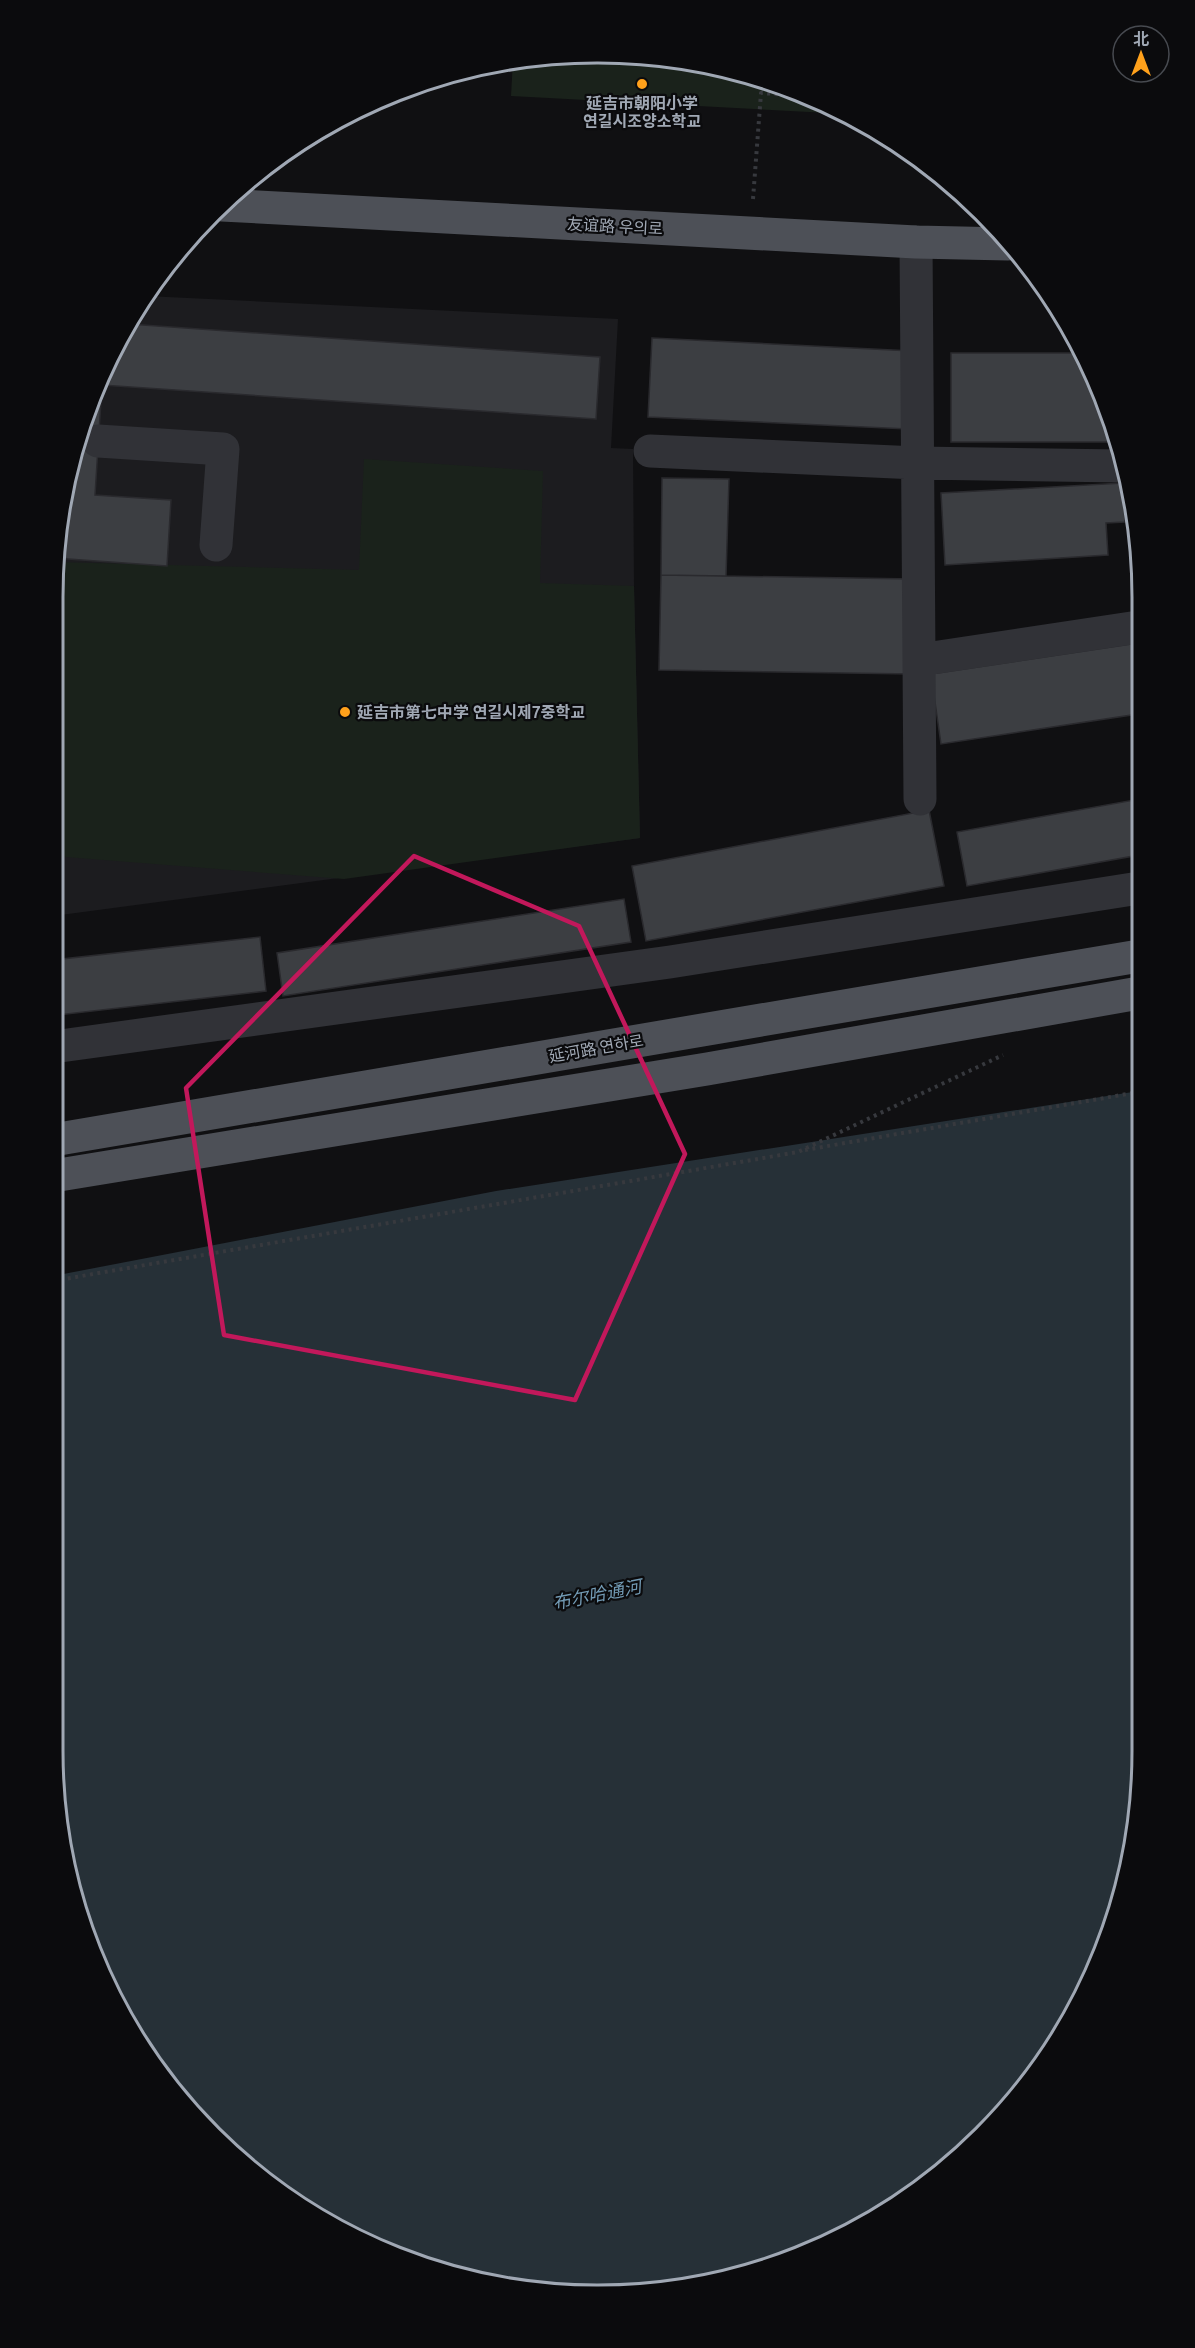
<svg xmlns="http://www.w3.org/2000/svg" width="1195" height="2348" font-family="Ubuntu,'Noto Sans SC','Noto Sans KR',sans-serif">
  <rect width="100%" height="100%" fill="#101012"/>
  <!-- built -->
  <path fill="#1c1c1f" d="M146 296 618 319 611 448 633 449 634 586 640 838 53 916 54 562 71 457 109 357Z"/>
  <!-- green -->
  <path fill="#1a221b" d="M633 54 738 71 838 109 847 114 511 96 513 60 526 57Z
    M364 459 543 471 540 583 634 586 640 838 344 879 53 856 54 562 359 570Z"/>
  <!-- water -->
  <path fill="#263037" d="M1139 1091 1141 1786 1124 1891 1086 1991 983 2136 838 2239 668 2291 491 2285 389 2254 295 2204 165 2083 82 1926 53 1750V1276L496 1191Z"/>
  <!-- building -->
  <path fill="#3c3e42" stroke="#2a2a2e" stroke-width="1.5" d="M129 324 600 357 596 419 102 385 95 495 171 500 167 566 54 558 71 457 109 357Z
    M652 338 912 351 908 429 648 417Z
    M951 353H1080L1101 389 1115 442H951Z
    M662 478 729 479 726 576 661 575Z
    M1123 483 1125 522 1106 523 1108 555 945 565 941 493Z
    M661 575 913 579 912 674 659 670Z
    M1138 643V714L941 744 931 674Z
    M1139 799V826L1134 800Z
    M1134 800 1139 826V855L967 886 957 832Z
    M929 810 944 886 646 941 632 866Z
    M624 899 631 942 283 996 277 953Z
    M260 937 266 991 58 1015 53 960Z"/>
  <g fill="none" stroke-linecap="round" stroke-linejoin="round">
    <!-- path -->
    <path stroke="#37393e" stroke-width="4" stroke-dasharray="3 4.5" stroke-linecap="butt" d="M753 199 761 93 805 96
      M805 1150 1139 1092
      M53 1281 798 1152 1003 1055"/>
    <!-- minor -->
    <path stroke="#313237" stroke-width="33" d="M916 242 920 799
      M98 441 223 449 216 545
      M650 451 917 463 1122 466
      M919 660 1138 627
      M53 1047 670 962 1139 888"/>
    <!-- major -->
    <path stroke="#4d5057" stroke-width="33" d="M222 205 916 242 1008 244
      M53 1140 1139 956
      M53 1176 707 1069 1139 993"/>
  </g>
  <!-- marked area -->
  <path fill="none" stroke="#c2185b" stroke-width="4.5" stroke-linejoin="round" d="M414 856 579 926 685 1154 575 1400 224 1335 186 1088Z"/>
  <!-- markers -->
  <g fill="#ffa11b" stroke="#0b0b0d" stroke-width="2">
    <circle cx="642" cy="84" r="6"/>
    <circle cx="345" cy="712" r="6"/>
  </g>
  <g text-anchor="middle" stroke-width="4.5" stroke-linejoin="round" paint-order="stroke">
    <!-- poi labels -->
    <g font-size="16" font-weight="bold" fill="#a0a8b4" stroke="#0b0b0d">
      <text x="642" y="109">延吉市朝阳小学<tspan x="642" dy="18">연길시조양소학교</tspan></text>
      <text x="357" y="718" text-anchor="start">延吉市第七中学 연길시제7중학교</text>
    </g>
    <!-- street labels -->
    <g font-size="16" fill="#a0a8b4" stroke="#0b0b0d">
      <text transform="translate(615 226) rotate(3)" y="6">友谊路 우의로</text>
      <text transform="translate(596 1048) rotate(-10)" y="6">延河路 연하로</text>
    </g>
    <!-- water labels -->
    <g font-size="18" font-style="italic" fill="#729ab4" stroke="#0b0b0d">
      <text transform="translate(597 1595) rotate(-11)" y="6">布尔哈通河</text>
    </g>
  </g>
  <!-- crop -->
  <path d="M0 0H1195V2348H0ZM597 63H598A534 534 0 0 1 1132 597V1751A534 534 0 0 1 598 2285H597A534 534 0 0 1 63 1751V597A534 534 0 0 1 597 63Z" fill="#0b0b0d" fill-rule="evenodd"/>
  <path fill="none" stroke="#a0a8b4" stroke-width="3" d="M597 63H598A534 534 0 0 1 1132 597V1751A534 534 0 0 1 598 2285H597A534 534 0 0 1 63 1751V597A534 534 0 0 1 597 63Z"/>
  <!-- north arrow -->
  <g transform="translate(1141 54)"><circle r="28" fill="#0b0b0d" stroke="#474a50" stroke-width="1.5"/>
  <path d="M0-4.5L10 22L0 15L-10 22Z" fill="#ffa11b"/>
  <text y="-9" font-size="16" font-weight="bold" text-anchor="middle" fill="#a0a8b4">北</text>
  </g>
</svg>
